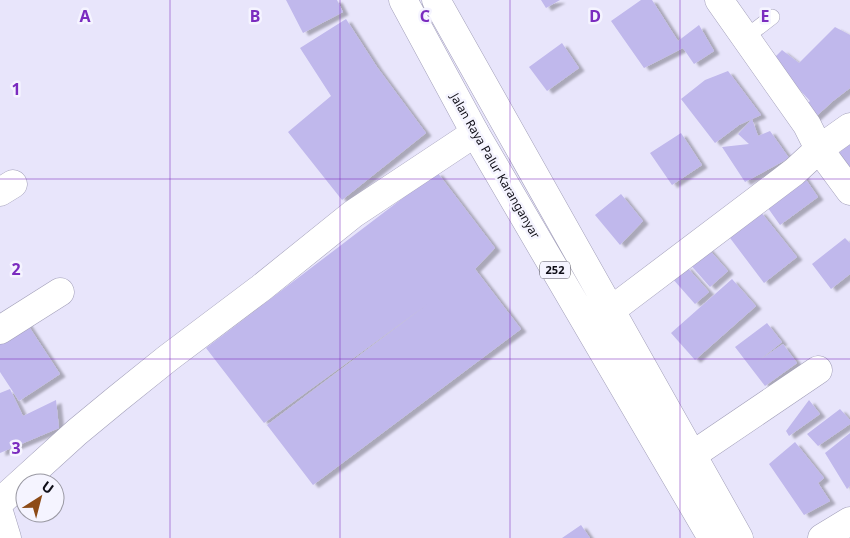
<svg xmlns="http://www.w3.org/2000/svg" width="850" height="538" font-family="'Noto Sans',sans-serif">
  <defs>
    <filter id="shadow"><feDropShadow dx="5.5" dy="3" stdDeviation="1" flood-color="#0004"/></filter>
  </defs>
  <rect width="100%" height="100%" fill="#e8e5fb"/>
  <!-- building -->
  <path fill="#c0b8ec" filter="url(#shadow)" d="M286 0H337L343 12 303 33Z
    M541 0H560L546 8Z
    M641 0H652L678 41 699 25 714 51 694 64 683 48 644 68 611 21Z
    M346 19 377 67 426 133 342 200 288 132 331 96 300 48Z
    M835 27 850 35V88L833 101 810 122 801 108 810 101 772 60 782 50 799 63Z
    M562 43 579 68 547 91 529 67Z
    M728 71 761 115 752 119 758 136 770 131 789 158 745 182 722 147 749 144 738 134 752 119 739 125 715 143 681 99 705 80Z
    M681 133 702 165 672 185 650 153Z
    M850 143V167L838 154Z
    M437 172 495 248 475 269 521 329 313 485 267 425 429 303 264 423 206 348Z
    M802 174 818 197 780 225 763 201Z
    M621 194 643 221 620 245 595 215Z
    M760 211 797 257 764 283 727 234Z
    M845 238 850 243V274L831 289 812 264Z
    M706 246 728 271 710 287 688 262Z
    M686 266 709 292 695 304 672 278Z
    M732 279 756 306 695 360 671 333Z
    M24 319 60 374 19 401 0 372V333Z
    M767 323 782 342 757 362 783 344 797 363 765 386 735 347Z
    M10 389 23 416 56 400 59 428 0 453V393Z
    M809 400 820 414 789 436 786 431Z
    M840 409 850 420V424L818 446 807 434Z
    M850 433V486L847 489 825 453Z
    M795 442 824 478 818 483 830 501 804 515 769 464Z
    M581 525 590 538H562Z"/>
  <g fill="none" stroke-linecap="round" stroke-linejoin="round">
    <defs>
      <path id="lane" d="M746 37 772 17"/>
      <path id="street" d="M719 0 807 125 819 149 850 191
        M0 192 13 184
        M610 311 794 172 819 149 850 127
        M0 330 60 292
        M691 456 818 370
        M0 502 77 432 117 399 168 358 261 288 353 214 475 133
        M0 515 7 538
        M822 538 850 521"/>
      <path id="primary" d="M403 0 475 133 712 538
        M436 0 739 538"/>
    </defs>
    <!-- lane casing -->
    <use href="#lane" stroke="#a29fb9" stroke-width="16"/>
    <!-- street casing -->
    <use href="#street" stroke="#a29fb9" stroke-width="29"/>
    <!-- primary casing -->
    <use href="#primary" stroke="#a29fb9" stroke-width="29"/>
    <!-- lane -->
    <use href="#lane" stroke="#fff" stroke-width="15"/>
    <!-- street -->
    <use href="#street" stroke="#fff" stroke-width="28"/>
    <!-- primary -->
    <use href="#primary" stroke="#fff" stroke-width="28"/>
  </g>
  <!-- grid -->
  <path fill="none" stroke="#7b2cbf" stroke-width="1" stroke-opacity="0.55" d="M170 0V538M340 0V538M510 0V538M680 0V538M0 179H850M0 359H850"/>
  <g text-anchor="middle" stroke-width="5" stroke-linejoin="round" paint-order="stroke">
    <!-- shield labels -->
    <rect fill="#f5f4ff" stroke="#54535d" stroke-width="1" x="540" y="261.5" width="30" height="17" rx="4"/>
    <g font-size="11" font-weight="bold" fill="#0f0e17">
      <text x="555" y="274">252</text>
    </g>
    <!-- street labels -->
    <g font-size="12" fill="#0f0e17" stroke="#f5f4ff">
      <text transform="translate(495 166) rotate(60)" y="4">Jalan Raya Palur Karanganyar</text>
    </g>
  </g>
  <g font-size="16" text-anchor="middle" font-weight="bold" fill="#7b2cbf" stroke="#f5f4ff" stroke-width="5" stroke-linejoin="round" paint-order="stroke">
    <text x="85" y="22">A</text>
    <text x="255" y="22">B</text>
    <text x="425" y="22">C</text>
    <text x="595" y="22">D</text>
    <text x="765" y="22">E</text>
    <text x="16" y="95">1</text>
    <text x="16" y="275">2</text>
    <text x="16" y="454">3</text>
  </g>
  <!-- north arrow -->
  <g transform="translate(40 498) rotate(36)"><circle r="24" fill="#f5f4ff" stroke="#9998a2"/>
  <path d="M0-4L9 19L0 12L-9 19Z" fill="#8d4b17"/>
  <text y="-8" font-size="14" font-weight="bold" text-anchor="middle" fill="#0f0e17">U</text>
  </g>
</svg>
